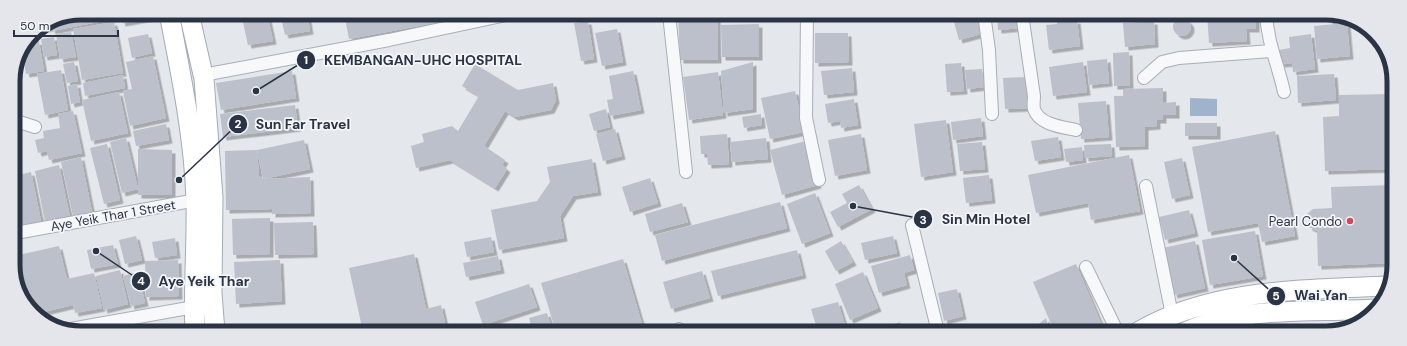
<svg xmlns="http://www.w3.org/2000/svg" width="1407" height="346" font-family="'DM Sans',sans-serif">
  <defs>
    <filter id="shadow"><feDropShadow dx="3.5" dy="3.5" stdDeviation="0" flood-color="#0004"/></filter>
  </defs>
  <rect width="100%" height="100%" fill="#e4e7ec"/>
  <!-- water -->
  <path fill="#9fb4cc" d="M1190 98 1217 99V116H1190Z"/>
  <!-- building -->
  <path fill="#bbc0ca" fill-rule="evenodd" filter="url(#shadow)" d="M81 13H117L118 18 52 31 50 22 55 18Z
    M120 13H149L150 18 122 23Z
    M241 13H267L273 41 248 45Z
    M280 13H307L310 31 285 35Z
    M344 13H461V18L349 39Z
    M678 14H717L718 60H680Z
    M997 14H1018L1020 28 998 30Z
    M1065 14 1066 22 1077 20 1080 46 1049 50 1046 25 1057 24 1056 15Z
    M1207 14H1245V17L1256 16V29H1246L1247 41 1209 43Z
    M1328 14H1339L1343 16 1344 20 1329 23Z
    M981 15 985 33 959 40 954 22Z
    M1173 27a9 9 0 1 1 18 0a9 9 0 1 1-18 0Z
    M588 21 594 59 581 61 574 23Z
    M1154 21 1155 44 1125 47 1123 23Z
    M49 22 50 28 37 30 48 23Z
    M114 22 123 73 82 80 73 29Z
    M1347 23 1350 56 1317 59 1314 26Z
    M759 24V57H722L721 25Z
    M617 29 623 62 602 66 595 33Z
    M71 32 76 57 60 59 56 34Z
    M815 33H848L849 62 815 63Z
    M148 34 152 53 132 58 128 38Z
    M1311 34 1315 69 1293 72 1292 63 1281 64 1279 50 1290 48 1289 37Z
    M54 37 57 55 44 57 41 39Z
    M39 41 44 71 26 74 23 56 29 43Z
    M1129 52 1130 86H1114L1113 53Z
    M153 56 166 118 130 126 123 91 132 89 126 62Z
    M1107 59 1109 83 1089 85 1087 61Z
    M74 62 78 81 67 83 63 64Z
    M753 62V109L724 113 721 71Z
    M1083 62 1087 92 1053 96 1049 67Z
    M961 63 964 91 947 92 945 64Z
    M475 64 518 90 553 83 556 100 551 110 515 117 505 111 484 146 505 160 502 165 507 169 495 188 450 160 416 168 411 146 424 142 422 134 452 126 458 131 479 96 462 86Z
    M852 68 854 92 824 95 821 71Z
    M982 69 984 87 967 89 965 70Z
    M61 70 68 110 45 115 37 74Z
    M292 71 296 98 221 110 216 83Z
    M633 71 641 110 610 116 607 100 613 99 609 76Z
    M718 72 723 115 689 120 683 77Z
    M1334 74 1336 100 1298 103 1297 76Z
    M123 75 125 88 85 96 83 83Z
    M1026 77 1028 108 1005 109 1003 78Z
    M77 84 80 102 71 104 68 86Z
    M1163 88V103L1176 102V115H1163V120H1157V126L1145 127V146L1116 147 1114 96H1123V89Z
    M795 91 804 132 770 139 761 98Z
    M119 92 128 133 91 141 82 100Z
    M1393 94V169L1325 171 1323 117 1339 116V95Z
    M854 99 858 125 841 128 840 121 828 123 825 104Z
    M1106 101 1109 137 1081 139 1078 103Z
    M295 105 298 128 223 137 220 114Z
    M606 109 610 127 594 131 589 114Z
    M73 111 82 153 49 160 47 151 38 153 35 140 44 138 43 131 60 128 58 114Z
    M761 114 762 125 744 128 742 117Z
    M981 118 983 136 953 140 951 122Z
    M946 120 953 172 921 177 914 124Z
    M1185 123H1217V136H1185Z
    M166 124 169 140 136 146 133 131Z
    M615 129 622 156 603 161 596 134Z
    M1275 131 1295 236 1262 242 1258 223 1208 232 1192 147Z
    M727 134 729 164 708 165 707 154H701L700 136Z
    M861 134 867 170 835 176 828 140Z
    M1058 137 1061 157 1035 161 1031 141Z
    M126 138 138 189 122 193 110 142Z
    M766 138 768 159 732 162 730 142Z
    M304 140 310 169 263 179 310 177 311 213 272 214V209L226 210 225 151 257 150ZM257 150 263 179 259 176Z
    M806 141 818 185 782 195 770 150Z
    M982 142 985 169 960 171 957 144Z
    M107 144 120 200 104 204 90 148Z
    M1111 144 1112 156 1085 158 1084 145Z
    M1082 147 1083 160 1066 162 1064 149Z
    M138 149 172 150V195H138Z
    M1129 155 1140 211 1091 220 1088 203 1036 213 1028 175Z
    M81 157 92 212 73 216 61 162Z
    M1182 158 1190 195 1172 199 1164 162Z
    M592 159 598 192 573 196 560 216 564 238 499 250 491 210 537 201 550 182 547 167Z
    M59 165 70 217 45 222 35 171Z
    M31 172 41 221 22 225 14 176Z
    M989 175 992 200 966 203 963 178Z
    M650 178 658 203 630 212 622 187Z
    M859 185 872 209 838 227 830 212 847 203 842 194Z
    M1393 185V263L1318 266 1317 231 1309 227 1307 214 1313 209 1332 208 1331 187Z
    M815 193 830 233 802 244 787 204Z
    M780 202 787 228 662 261 655 235Z
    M682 203 688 222 650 232 645 214Z
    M1189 210 1195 233 1165 240 1159 217Z
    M270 218V254L233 255 232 219Z
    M313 222 314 254 275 255 274 223Z
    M1255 231 1263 276 1210 285 1202 240Z
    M136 236 142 260 125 264 119 240Z
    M893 236 897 253 865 260 861 243Z
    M491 237 494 252 467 257 464 242Z
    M175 238 177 255 155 258 152 242Z
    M841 241 853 262 836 271 825 251Z
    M1195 241 1205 288 1174 295 1163 248Z
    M113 245 118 264 91 269 87 250Z
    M59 246 73 305 35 314 14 278V256Z
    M797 250 803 275 718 296 711 271Z
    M414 254 426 309 441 305 447 332H363L349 268Z
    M910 255 914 270 904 273 907 285 879 293 871 266Z
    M498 256 501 270 466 277 463 263Z
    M623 259 642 324 625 329 626 332H556L541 283Z
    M178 260 179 296 146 297 145 261Z
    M280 260 282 301 236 304 234 262Z
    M1076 264 1105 333H1055L1033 282Z
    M120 270 128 304 104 310 96 276Z
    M702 271 710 298 671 309 663 282Z
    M138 272 145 303 131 306 123 276Z
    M863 272 878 308 850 320 835 284Z
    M94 273 102 308 75 313 67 279Z
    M529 284 537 307 483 325 475 302Z
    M957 289 963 316 944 321 938 293Z
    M838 302 847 332H818L811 309Z
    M547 313 553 332H533L529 318Z
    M1046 318 1050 333H1028Z
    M900 322 901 326 908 324 910 332H880L879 329Z
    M111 327 163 328V332H111Z"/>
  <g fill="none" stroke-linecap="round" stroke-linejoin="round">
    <defs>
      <path id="minor" d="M669 14 686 172
        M807 14 806 118 819 180
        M984 14 989 50 992 114
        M1022 14 1034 96C1034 100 1033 105 1034 109 1039 125 1063 127 1076 130
        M1266 14C1268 45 1278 64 1284 92
        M203 75 389 40 515 13
        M1144 78 1162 62 1179 58 1271 51
        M13 120 35 127
        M1146 186 1172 315
        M912 225 938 332
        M14 229 21 232 202 199
        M1086 267 1118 333
        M679 329 684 332
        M65 330 194 307"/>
      <path id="primary" d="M169 13C181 75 194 137 196 200 197 244 193 288 195 332
        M189 13 204 79 213 197 212 293 215 332
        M1136 333C1211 288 1303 290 1388 286
        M1183 333C1242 305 1312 313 1375 309"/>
    </defs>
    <!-- minor casing -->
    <use href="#minor" stroke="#a9aeb7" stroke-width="14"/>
    <!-- primary casing -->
    <use href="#primary" stroke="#a3abb8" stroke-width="21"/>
    <!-- minor -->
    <use href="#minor" stroke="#f7f8fa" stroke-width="12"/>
    <!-- primary -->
    <use href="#primary" stroke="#fff" stroke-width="19"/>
  </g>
  <!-- markers -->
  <circle fill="#d1495b" stroke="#f4f6f9" stroke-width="1.5" cx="1350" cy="221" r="4"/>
  <g text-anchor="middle" stroke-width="3.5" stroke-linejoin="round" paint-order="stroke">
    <!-- street labels -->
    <g font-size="13" fill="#2b3445" stroke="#f4f6f9">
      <text transform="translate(113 215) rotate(-10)" y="5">Aye Yeik Thar 1 Street</text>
    </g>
    <!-- poi labels -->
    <g font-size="13" fill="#2b3445" stroke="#f4f6f9" text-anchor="end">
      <text x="1342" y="226">Pearl Condo</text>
    </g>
  </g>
  <!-- crop -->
  <path d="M0 0H1407V346H0ZM81 20H1326A61 61 0 0 1 1387 81V265A61 61 0 0 1 1326 326H81A61 61 0 0 1 20 265V81A61 61 0 0 1 81 20Z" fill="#e4e6eb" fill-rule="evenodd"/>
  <path fill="none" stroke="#2b3445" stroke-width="5" d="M81 20H1326A61 61 0 0 1 1387 81V265A61 61 0 0 1 1326 326H81A61 61 0 0 1 20 265V81A61 61 0 0 1 81 20Z"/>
  <!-- callouts -->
  <path fill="none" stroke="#2b3445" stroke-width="1.5" d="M256 91L306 60M179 180L238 124M853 206L923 219M96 251L141 281M1234 258L1276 296"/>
  <g fill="#2b3445" stroke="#f4f6f9" stroke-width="1.5">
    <circle cx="256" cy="91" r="4"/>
    <circle cx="179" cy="180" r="4"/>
    <circle cx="853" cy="206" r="4"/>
    <circle cx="96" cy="251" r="4"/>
    <circle cx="1234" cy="258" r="4"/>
    <circle cx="306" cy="60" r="10"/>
    <circle cx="238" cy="124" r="10"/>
    <circle cx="923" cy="219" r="10"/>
    <circle cx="141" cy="281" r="10"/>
    <circle cx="1276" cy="296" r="10"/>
  </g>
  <g font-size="12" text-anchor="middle" font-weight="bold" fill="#fff">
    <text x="306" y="64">1</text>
    <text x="238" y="128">2</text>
    <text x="923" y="224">3</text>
    <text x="141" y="285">4</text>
    <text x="1276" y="300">5</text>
  </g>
  <g font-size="14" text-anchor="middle" font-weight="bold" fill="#2b3445" stroke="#f4f6f9" stroke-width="3.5" stroke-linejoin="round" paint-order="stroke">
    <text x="423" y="65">KEMBANGAN-UHC HOSPITAL</text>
    <text x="303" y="129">Sun Far Travel</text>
    <text x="986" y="224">Sin Min Hotel</text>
    <text x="204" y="286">Aye Yeik Thar</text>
    <text x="1321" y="300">Wai Yan</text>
  </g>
  <!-- scale -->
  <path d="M14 30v6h104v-6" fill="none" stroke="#2b3445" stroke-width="2"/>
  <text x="20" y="30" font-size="12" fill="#2b3445" stroke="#f4f6f9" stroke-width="3" paint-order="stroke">50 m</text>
</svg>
